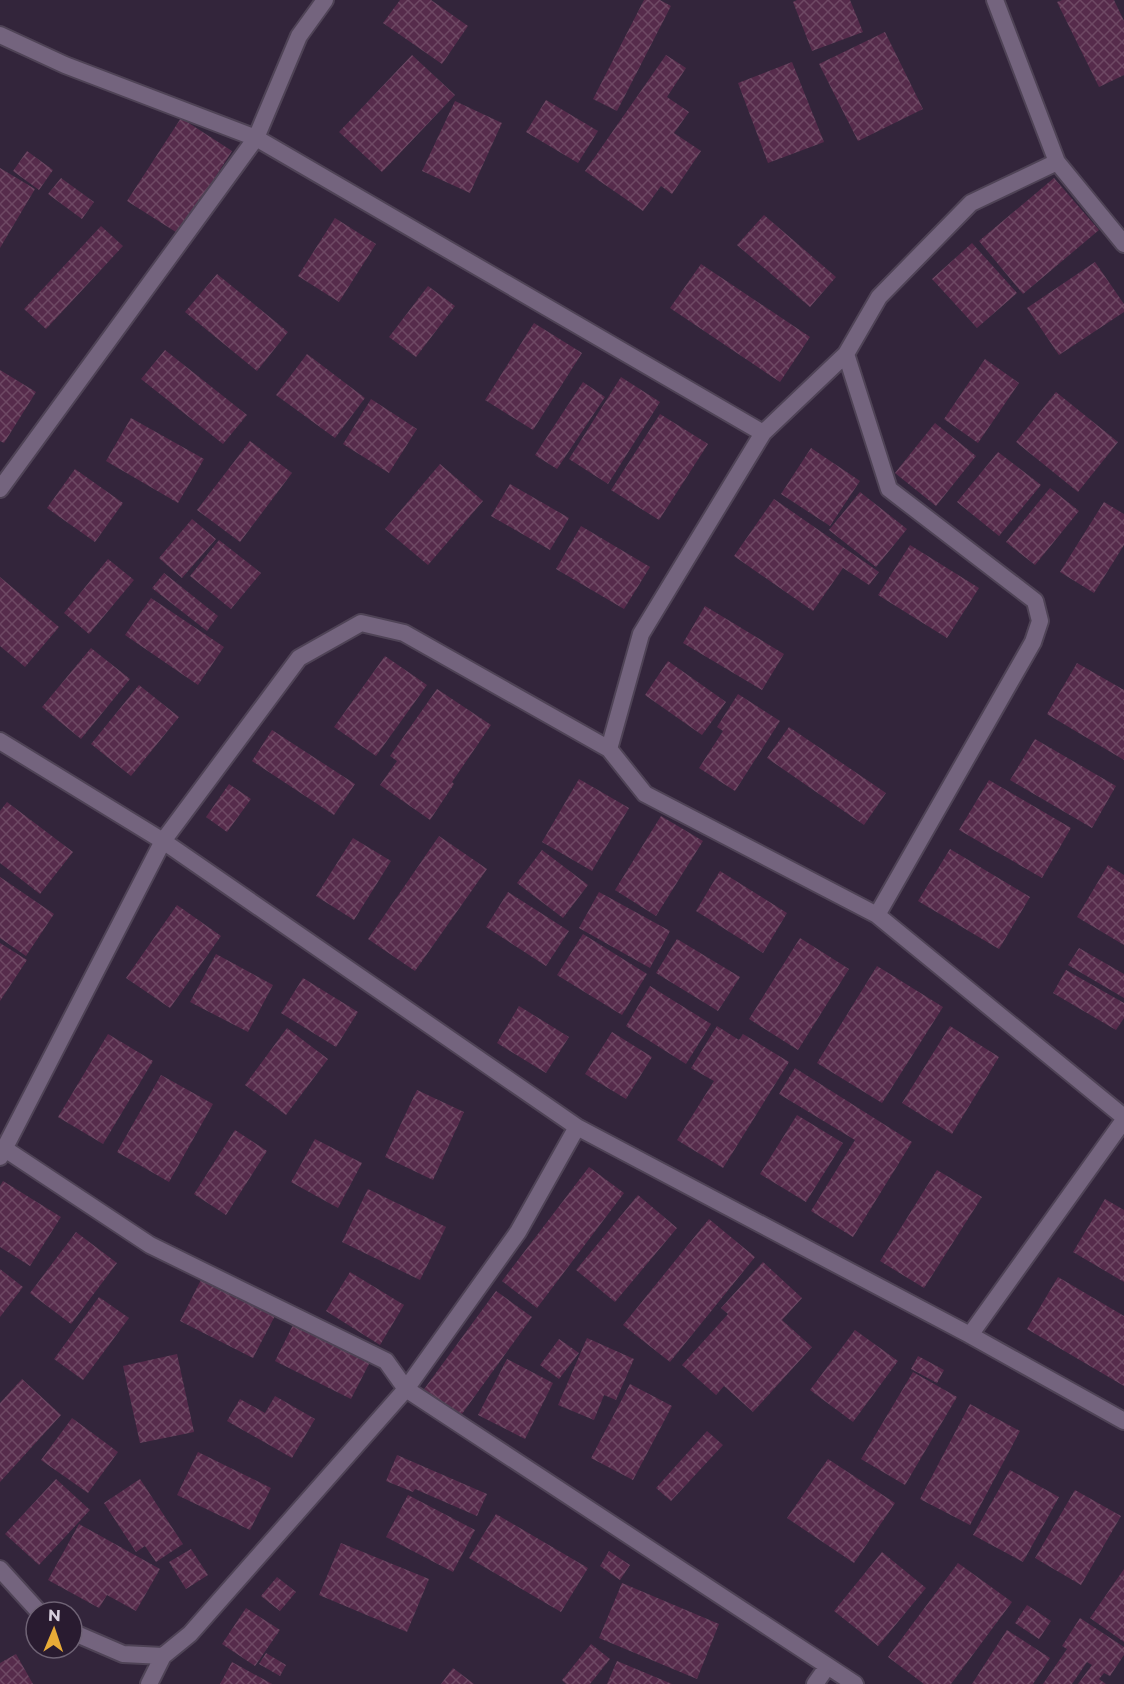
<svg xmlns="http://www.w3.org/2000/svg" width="1124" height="1684" font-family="Montserrat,sans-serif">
  <defs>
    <pattern id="building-cross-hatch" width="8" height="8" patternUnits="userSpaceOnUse" patternTransform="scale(1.5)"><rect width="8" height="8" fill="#562b4b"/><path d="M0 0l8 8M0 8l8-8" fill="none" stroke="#6e4964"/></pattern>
  </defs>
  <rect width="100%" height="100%" fill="#33253b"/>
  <!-- building -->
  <path fill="url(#building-cross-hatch)" d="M400 0H431L468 26 442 64 383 23Z
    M644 0H660L671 6 617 111 593 99Z
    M797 0H850L863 32 812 51 793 2Z
    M1062 0H1114L1124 21V75L1099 87 1057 2Z
    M885 32 923 109 858 141 819 64Z
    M412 55 455 95 382 172 339 132Z
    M666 55 686 68 667 97 689 112 674 133 701 151 672 194 661 186 643 211 585 171Z
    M792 62 824 142 768 163 738 83Z
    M546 100 598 131 578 163 526 132Z
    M455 101 502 123 470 193 422 171Z
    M181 118 232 151 179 234 127 201Z
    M27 151 53 170 39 190 13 171Z
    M0 168 35 189 0 248Z
    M61 178 94 202 82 219 48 194Z
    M1054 178 1099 230 1023 294 979 241Z
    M764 215 836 277 810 307 737 245Z
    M335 218 376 244 339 302 298 276Z
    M101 226 123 246 46 329 24 309Z
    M972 243 1017 293 977 328 932 279Z
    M1095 262 1124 304V312L1059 355 1027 308Z
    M701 264 810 337 780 382 670 308Z
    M217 274 288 332 257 371 185 312Z
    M428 286 455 306 416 357 389 337Z
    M534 323 582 353 533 430 485 400Z
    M165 350 247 415 223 444 141 379Z
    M307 354 365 398 335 438 276 395Z
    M985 359 1019 383 978 443 944 419Z
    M0 370 36 392 4 443 0 441Z
    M621 377 660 402 608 484 569 459Z
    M583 382 605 397 557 469 535 455Z
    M1056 392 1118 442 1078 492 1016 442Z
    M371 399 417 429 389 473 343 444Z
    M660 414 708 444 659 520 611 490Z
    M131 418 204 459 178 503 106 461Z
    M935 423 976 456 936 506 895 473Z
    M250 441 292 473 240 542 197 510Z
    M811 448 860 481 830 526 781 494Z
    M998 452 1041 485 999 536 957 502Z
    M440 464 483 501 428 565 385 529Z
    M75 469 123 503 95 542 47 508Z
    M510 484 569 518 550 550 491 516Z
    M1050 488 1079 511 1035 565 1006 542Z
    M860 492 907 529 876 567 829 530Z
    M774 499 879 572 869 585 843 568 813 611 734 556Z
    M1104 502 1124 514V545L1094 593 1060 572Z
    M192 519 216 539 182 578 159 558Z
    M581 526 650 567 624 609 556 569Z
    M219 540 261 573 231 609 190 576Z
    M910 545 979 588 947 638 878 595Z
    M108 559 134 580 89 634 64 613Z
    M164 573 218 616 207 631 152 588Z
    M0 577 59 627 25 667 0 646Z
    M151 598 224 647 198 685 125 635Z
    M705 606 784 654 762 690 683 643Z
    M91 648 130 679 81 739 42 707Z
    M385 656 427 685 376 756 334 727Z
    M668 661 726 702 702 735 645 695Z
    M1077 663 1124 690V760L1047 714Z
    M139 685 179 717 131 776 91 744Z
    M437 689 491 725 452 782 454 784 430 820 380 785 397 761 390 756Z
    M738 694 780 721 735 791 699 768 723 731 717 727Z
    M789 727 886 793 864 825 767 758Z
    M272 730 355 784 334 815 252 761Z
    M1035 739 1116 786 1092 828 1010 780Z
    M579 779 629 808 592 871 542 842Z
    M989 780 1071 828 1042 878 959 830Z
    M229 784 251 799 227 832 206 817Z
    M7 802 73 852 40 894 0 863V811Z
    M661 816 703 841 656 916 615 890Z
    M439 836 487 869 415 971 368 939Z
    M353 838 391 861 354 920 316 896Z
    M950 849 1030 897 999 949 918 901Z
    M542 850 588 885 563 918 517 883Z
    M1108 865 1124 875V945L1077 917Z
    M720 871 787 913 763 953 696 911Z
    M0 877 54 914 26 956 0 938Z
    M508 892 569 931 546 966 486 927Z
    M599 892 670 931 650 968 579 928Z
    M177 905 221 936 170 1008 126 978Z
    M583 934 647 974 622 1015 557 975Z
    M800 938 849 969 798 1050 749 1019Z
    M677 939 740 977 718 1011 656 973Z
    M0 943 27 960 0 1001Z
    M1079 948 1124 974V998L1068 965Z
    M216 954 273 985 248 1032 190 1002Z
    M877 966 943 1007 882 1103 817 1063Z
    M1066 970 1124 1003V1018L1116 1030 1053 993Z
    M303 978 358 1012 336 1047 281 1013Z
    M650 986 711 1024 686 1064 626 1026Z
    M519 1006 569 1037 546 1073 497 1043Z
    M717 1026 739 1040 743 1034 789 1062 723 1168 677 1140 714 1081 691 1068Z
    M950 1026 999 1057 952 1134 902 1103Z
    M287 1028 328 1059 286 1115 245 1085Z
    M612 1032 652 1057 626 1099 585 1074Z
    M108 1034 153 1061 103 1144 58 1117Z
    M795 1068 912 1142 853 1237 811 1211 855 1140 779 1094Z
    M161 1075 213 1104 169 1182 117 1152Z
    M417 1090 464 1112 433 1180 385 1157Z
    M797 1115 843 1143 806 1202 760 1174Z
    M235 1130 267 1151 226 1215 194 1194Z
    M315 1139 362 1163 338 1208 291 1182Z
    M589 1167 624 1193 537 1308 502 1281Z
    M937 1170 982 1197 924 1288 880 1261Z
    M3 1181 61 1217 30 1266 0 1247V1186Z
    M368 1189 446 1227 420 1280 342 1242Z
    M638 1195 677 1228 615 1302 576 1270Z
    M1105 1199 1124 1210V1282L1073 1252Z
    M709 1219 755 1257 670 1362 623 1325Z
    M76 1232 117 1263 71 1324 30 1293Z
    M763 1262 802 1298 782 1320 812 1347 753 1412 724 1386 716 1395 682 1365 728 1314 721 1308Z
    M0 1269 23 1287 0 1317Z
    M205 1272 278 1310 253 1358 180 1321Z
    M350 1272 404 1305 380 1345 326 1311Z
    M1058 1277 1124 1316V1386L1027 1329Z
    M496 1291 532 1317 459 1418 422 1392Z
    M99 1297 129 1318 83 1380 54 1359Z
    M294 1323 370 1362 351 1399 275 1361Z
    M855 1330 898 1361 853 1422 810 1390Z
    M587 1338 634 1359 616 1400 604 1395 594 1420 558 1405Z
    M559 1339 579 1353 559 1379 540 1365Z
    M177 1354 194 1432 140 1443 123 1366Z
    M918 1356 944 1370 937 1383 911 1369Z
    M507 1359 553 1383 525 1439 478 1415Z
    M913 1372 957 1397 905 1485 861 1459Z
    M22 1379 61 1415 0 1482V1403Z
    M630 1384 672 1406 633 1480 591 1458Z
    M275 1396 315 1419 292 1458 227 1421 240 1399 265 1413Z
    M970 1404 1020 1431 970 1525 920 1499Z
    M72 1418 118 1452 88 1493 41 1460Z
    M707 1431 723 1445 671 1501 656 1488Z
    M198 1452 271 1488 250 1530 177 1495Z
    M397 1455 487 1494 477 1516 415 1489 413 1492 386 1481Z
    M828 1459 895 1503 854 1563 787 1518Z
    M1010 1470 1059 1497 1023 1562 973 1535Z
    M56 1479 90 1510 39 1565 5 1534Z
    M140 1479 183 1544 156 1562 145 1546 136 1552 104 1503Z
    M1075 1490 1121 1516 1081 1585 1035 1558Z
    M408 1495 475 1530 453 1572 386 1537Z
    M496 1514 588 1568 561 1612 469 1558Z
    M79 1524 160 1569 136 1611 107 1595 99 1608 48 1580Z
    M341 1543 429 1579 407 1632 319 1595Z
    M191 1549 208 1575 186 1589 169 1562Z
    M609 1551 630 1565 620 1580 600 1566Z
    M882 1552 926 1588 878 1646 834 1611Z
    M958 1563 1012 1602 951 1684H924L888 1657Z
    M1124 1569V1642L1090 1618Z
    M277 1577 296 1592 280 1611 261 1596Z
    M622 1583 719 1624 697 1679 599 1638Z
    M1027 1605 1051 1621 1039 1639 1015 1623Z
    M246 1608 280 1630 255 1666 222 1644Z
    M1080 1618 1124 1647V1655L1110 1676 1104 1673 1099 1679 1106 1684H1078L1092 1665 1087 1662 1072 1684H1043L1067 1649 1062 1646Z
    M1007 1630 1050 1658 1033 1684H972Z
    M591 1644 610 1659 590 1684H566L562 1680Z
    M266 1653 286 1665 280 1676 259 1664Z
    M16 1654 33 1684H0V1663Z
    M617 1661 672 1684H607Z
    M232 1662 272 1684H220Z
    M453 1668 474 1684H441Z"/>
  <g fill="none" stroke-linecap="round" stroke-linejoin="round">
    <defs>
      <path id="minor" d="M995 0 1057 162
        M0 35 65 65 256 138 763 433 846 354 879 297 971 203 1057 162 1124 244
        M846 354 889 489 1035 601 1040 621 1033 642 877 915
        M0 489 256 138 299 36 325 0
        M0 741 163 841 577 1127 970 1335 1124 1421
        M609 749 641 634 763 433
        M5 1149 150 1245 386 1361 406 1389 855 1684
        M0 1157 163 841 299 658 361 623 404 633 609 749 645 794 877 915 1124 1117
        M970 1335 1124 1120
        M0 1569 39 1612
        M72 1632 123 1654 163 1656 190 1634 406 1389 518 1232 577 1127
        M149 1684 163 1656
        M815 1684 827 1667"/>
    </defs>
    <!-- minor casing -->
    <use href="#minor" stroke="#4f4356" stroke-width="20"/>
    <!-- minor -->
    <use href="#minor" stroke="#74647e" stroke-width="16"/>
  </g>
  <!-- north arrow -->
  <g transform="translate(54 1630) rotate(2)"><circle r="28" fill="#291b30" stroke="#6f6375" stroke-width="1.5"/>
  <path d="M0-4.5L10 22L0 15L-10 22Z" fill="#e8ab37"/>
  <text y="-9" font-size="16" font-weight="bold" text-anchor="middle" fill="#d7cfdd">N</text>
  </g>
</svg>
